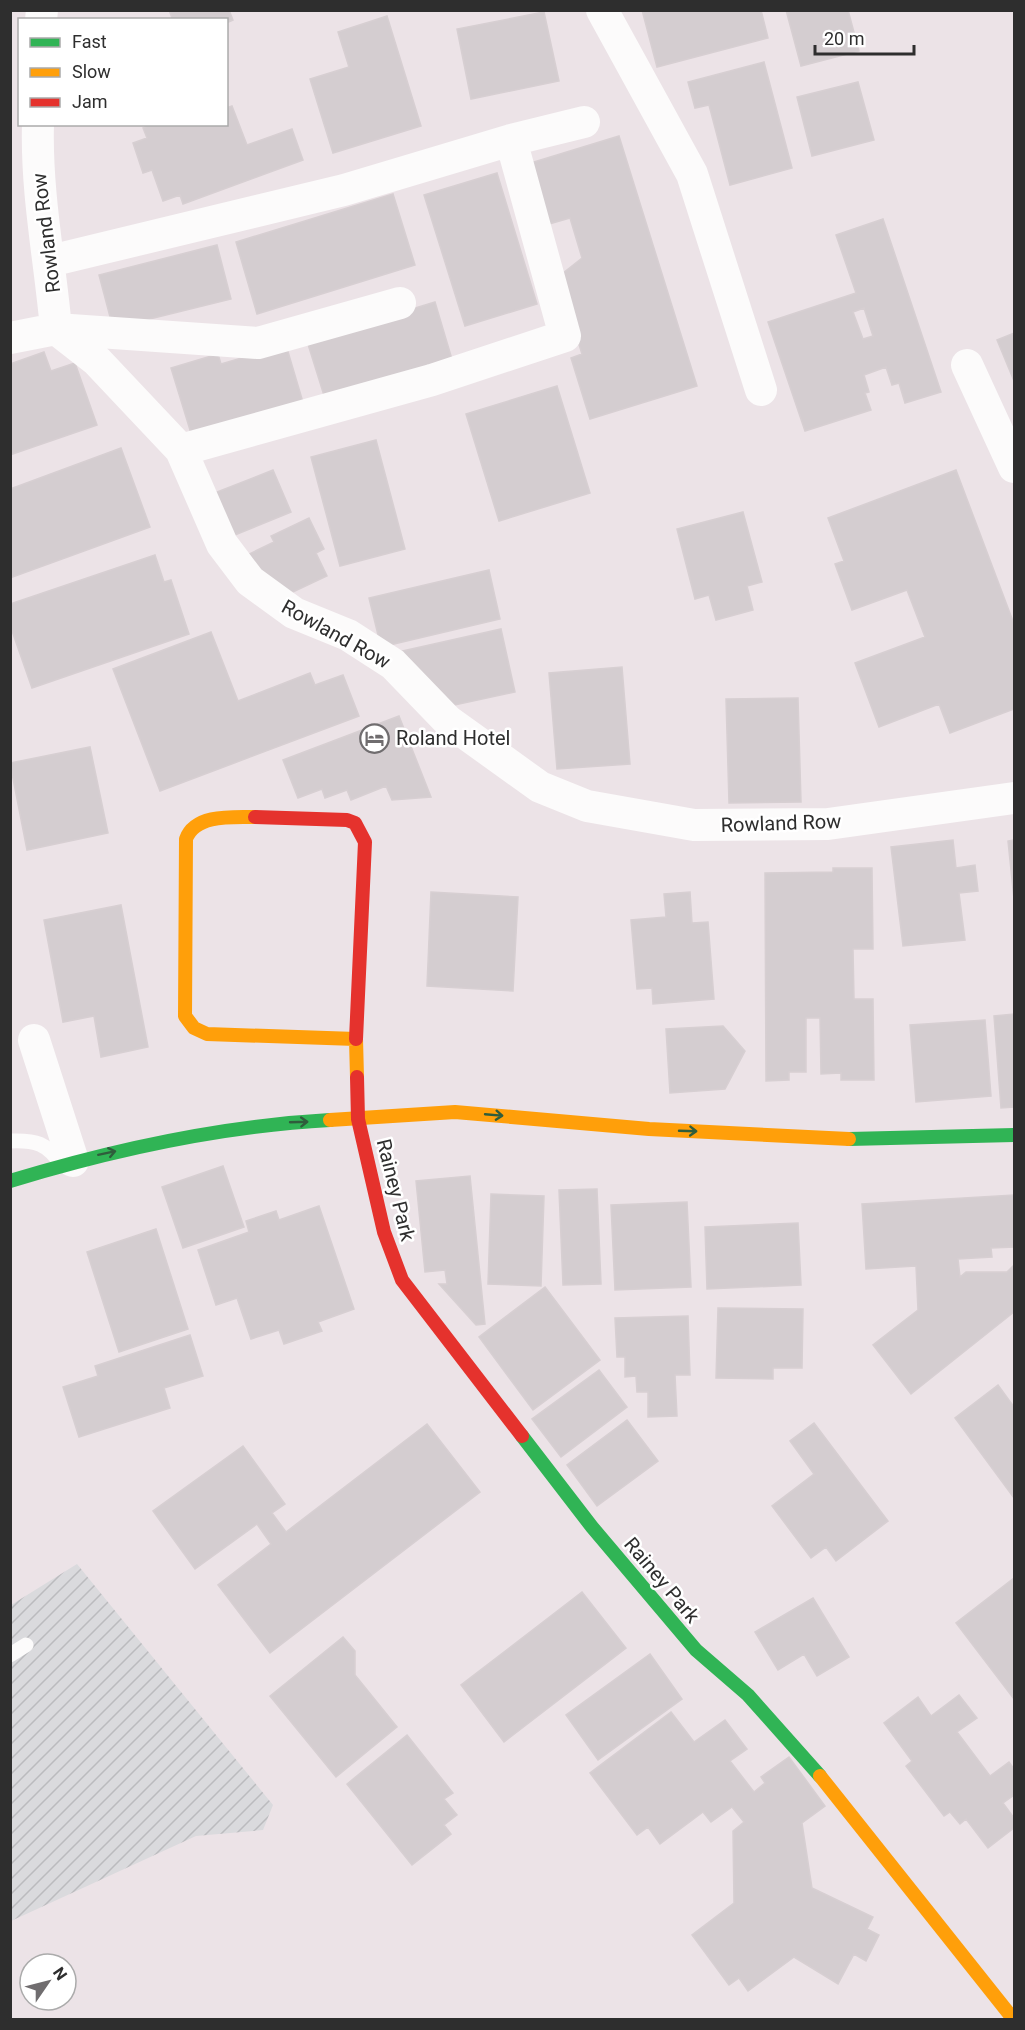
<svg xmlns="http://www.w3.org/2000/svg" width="1025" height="2030" font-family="Roboto,sans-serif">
  <defs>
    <pattern id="industrial-furrows" width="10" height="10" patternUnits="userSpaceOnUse" patternTransform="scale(1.5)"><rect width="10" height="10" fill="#dadadd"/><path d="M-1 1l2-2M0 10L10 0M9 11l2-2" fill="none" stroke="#bbbbbe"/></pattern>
  </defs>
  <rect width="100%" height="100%" fill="#ece3e7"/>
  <!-- industrial -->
  <path fill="url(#industrial-furrows)" d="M77 1564 273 1805 263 1830 196 1836 11 1921V1605Z"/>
  <!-- building -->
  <path fill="#d4cdd0" stroke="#d7cfd2" stroke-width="1.5" fill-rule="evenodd" d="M169 10H229L233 20 226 23V20H168L172 18Z
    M642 10H761L768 38 657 67Z
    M786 10H848L859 51 801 66Z
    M544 12 559 81 471 99 457 29Z
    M387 16 421 126 333 153 310 79 349 67 338 32Z
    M764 62 792 168 730 185 709 105 695 108 688 82Z
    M858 82 874 140 812 156 797 97Z
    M232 106 247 145 292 129 303 160 183 204 180 195 163 201 152 170 143 173 133 143 147 138 143 128 152 124H226V108Z
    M619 136 697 386 590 419 571 358 582 354 558 277 582 258 570 218 542 226 524 165Z
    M497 173 537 304 465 326 424 195Z
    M393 194 415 265 257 314 236 242Z
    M883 219 941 392 905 403 899 383 892 385 886 367 864 375 869 392 865 393 871 410 805 431 768 322 856 293 836 235ZM864 308 873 336 863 339 853 312Z
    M217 245 231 299 113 328 99 275Z
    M435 302 454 366 327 405 307 341Z
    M1014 333V381L997 340Z
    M286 345 305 409 194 443 171 368 218 354 221 364Z
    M44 352 51 371 75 363 97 425 10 455V364Z
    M557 386 590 493 499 521 466 414Z
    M376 440 405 549 340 566 311 457Z
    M121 448 150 527 10 578V489Z
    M273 470 291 512 225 539 207 496Z
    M956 470 1014 624V709L950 733 939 704 879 727 855 663 925 637 907 590 852 610 835 564 844 561 828 518Z
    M743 512 762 582 747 586 753 610 716 620 709 595 695 599 677 529Z
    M309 518 324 549 316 553 327 576 280 598 241 558 274 542 271 536Z
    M155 555 164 582 171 580 189 634 32 688 10 625V604Z
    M489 570 500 619 381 647 369 598Z
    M501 629 515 692 441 708 398 652Z
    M211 632 238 701 310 673 315 685 343 675 359 716 160 791 113 669Z
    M622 667 630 764 557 769 549 673Z
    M798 698 801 802 729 803 726 699Z
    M399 716 431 797 392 800 386 786 351 800 347 790 325 798 322 789 298 798 283 760Z
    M90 747 108 833 27 850 10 763Z
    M953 840 956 868 975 865 978 891 959 893 965 940 903 946 891 847Z
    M1014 840V899L1008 841Z
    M833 868H872L873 949H853L854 999H873L874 1080H841V1073L821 1074 820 1018H806V1072H789V1080L766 1081 765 873 833 872Z
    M431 892 518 897 513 991 427 986Z
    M690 892 692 923 708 922 714 999 653 1004 652 988 637 989 631 920 666 917 664 894Z
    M121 905 148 1047 101 1057 94 1016 63 1022 44 920Z
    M1014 1014V1107L1001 1108 994 1016Z
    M985 1020 991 1096 916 1102 910 1025Z
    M723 1026 745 1051 725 1089 670 1093 666 1029Z
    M223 1166 244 1227 183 1248 162 1187Z
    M470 1176 485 1324 476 1325 439 1284H447L445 1270 425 1272 416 1181Z
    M597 1189 601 1284 563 1285 559 1190Z
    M491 1194 544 1196 541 1286 488 1284Z
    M1014 1195V1247L991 1248 992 1257 958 1259 960 1277 966 1272H1007L1014 1265V1312L911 1394 873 1345 918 1310 916 1266 866 1269 862 1204Z
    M687 1202 691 1287 615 1290 611 1205Z
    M319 1206 354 1309 318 1322 322 1331 284 1344 279 1330 251 1339 237 1298 216 1305 198 1250 249 1232 246 1221 276 1211 279 1220Z
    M798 1223 801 1285 707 1289 705 1227Z
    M156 1229 188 1329 119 1352 87 1252Z
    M545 1287 600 1360 533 1410 479 1337Z
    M718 1308 803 1309 802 1368H773V1379L716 1378Z
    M688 1316 690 1375H675L677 1416 648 1417V1392H637L636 1376 625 1377V1357H617L615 1318Z
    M190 1335 203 1376 164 1388 170 1408 79 1437 63 1387 98 1376 95 1366Z
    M599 1370 627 1407 561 1457 532 1419Z
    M998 1385 1014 1407V1498L955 1418Z
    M627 1420 658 1461 597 1506 567 1465Z
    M814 1423 888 1521 836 1561 826 1547 811 1558 772 1506 814 1474 790 1441Z
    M427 1424 480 1492 270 1653 218 1585 271 1544 257 1524 195 1569 153 1511 243 1446 285 1504 272 1513 286 1532Z
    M1014 1578V1699L956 1623Z
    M582 1592 626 1648 504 1742 461 1685Z
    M813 1598 849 1657 817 1676 804 1654 778 1670 755 1632Z
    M343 1637 355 1651V1675L397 1727 336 1777 270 1696Z
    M650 1654 682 1699 598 1760 566 1715Z
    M959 1695 977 1718 957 1732 990 1776 1009 1762 1014 1769V1795L1003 1803 1014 1818V1828L988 1848 966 1819 960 1824 950 1812 944 1816 906 1766 912 1761 884 1723 918 1697 931 1716Z
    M671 1712 694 1742 725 1720 747 1749 730 1761 754 1792 765 1783 761 1777 789 1757 825 1806 802 1823 812 1888 873 1917 867 1929 879 1935 866 1961 854 1954 838 1984 794 1957 748 1991 739 1978 729 1985 692 1935 734 1903 733 1831 744 1822 732 1807 711 1822 703 1812 660 1844 648 1827 637 1835 590 1773Z
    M407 1735 453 1793 444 1799 457 1815 444 1825 451 1834 412 1865 347 1784Z"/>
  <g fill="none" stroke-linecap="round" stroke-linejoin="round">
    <!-- lane -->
    <path stroke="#fcfbfb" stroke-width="15" d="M10 1141C36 1140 47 1143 62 1165
      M10 1655 26 1645"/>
    <!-- street -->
    <path stroke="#fcfbfb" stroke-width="32" d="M602 10 692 174 761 390
      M41 20 42 10
      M38 124C36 193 50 261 56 329L97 361 181 450 222 544 250 581 294 613 348 635 393 664 448 721 540 787 587 806 694 825 828 824 1014 798
      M50 261 344 190 511 140 584 122
      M10 338 56 329 258 343 400 303
      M967 365 1014 467
      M181 450 432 380 565 336 511 140
      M34 1040 73 1161"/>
    <!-- fast -->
    <path stroke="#30b455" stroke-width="14" d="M849 1139 1014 1135
      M10 1181C115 1149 221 1126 330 1120
      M522 1436 592 1527 696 1650 748 1695 820 1776"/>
    <!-- slow -->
    <path stroke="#ff9f0a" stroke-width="14" d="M255 817C232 817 195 814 186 839L185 1016 194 1028 207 1034 356 1039 357 1077
      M330 1120 455 1112 649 1129 849 1139
      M820 1776 1014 2020"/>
    <!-- jam -->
    <path stroke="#e5322d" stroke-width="14" d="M255 817 347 820 355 823 365 842 356 1039
      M357 1077 358 1119 384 1232 402 1280 522 1436"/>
  </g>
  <!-- one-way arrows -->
  <defs><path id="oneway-shaft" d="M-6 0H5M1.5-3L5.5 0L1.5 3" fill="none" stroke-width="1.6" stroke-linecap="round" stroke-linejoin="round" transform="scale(1.5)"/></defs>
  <g stroke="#2f5d3c">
    <use href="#oneway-shaft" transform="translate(494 1115) rotate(5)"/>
    <use href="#oneway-shaft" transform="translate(299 1122) rotate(-2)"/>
    <use href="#oneway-shaft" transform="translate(688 1131) rotate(2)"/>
    <use href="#oneway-shaft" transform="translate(107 1153) rotate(-12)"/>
  </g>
  <!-- icons -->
  <defs>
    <symbol id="hotel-ring" viewBox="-11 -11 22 22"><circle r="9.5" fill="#fff" stroke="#706d6f" stroke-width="1.5"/><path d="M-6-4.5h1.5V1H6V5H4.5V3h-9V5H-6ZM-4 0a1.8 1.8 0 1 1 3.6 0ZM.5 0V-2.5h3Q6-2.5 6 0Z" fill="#706d6f"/></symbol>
  </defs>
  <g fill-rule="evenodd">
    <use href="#hotel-ring" x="358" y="722" width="33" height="33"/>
  </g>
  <g text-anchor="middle" stroke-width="5" stroke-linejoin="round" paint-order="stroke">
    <!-- street labels -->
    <g font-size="20" fill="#2e2e2e" stroke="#fff">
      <text transform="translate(46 233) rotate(-97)" y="7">Rowland Row</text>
      <text transform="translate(336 634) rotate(29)" y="7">Rowland Row</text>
      <text transform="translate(781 823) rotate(-2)" y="7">Rowland Row</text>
      <text transform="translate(396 1190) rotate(76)" y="7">Rainey Park</text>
      <text transform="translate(662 1580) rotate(50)" y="7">Rainey Park</text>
    </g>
    <!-- poi labels -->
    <g font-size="20" fill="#2e2e2e" stroke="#fff" text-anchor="start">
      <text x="396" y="745">Roland Hotel</text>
    </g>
  </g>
  <!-- border -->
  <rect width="1025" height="2030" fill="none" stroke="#2e2e2e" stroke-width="24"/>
  <!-- legend -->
  <rect x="18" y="18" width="210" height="108" fill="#ffffff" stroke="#ababab" stroke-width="1.5"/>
  <rect x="30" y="38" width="30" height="9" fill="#30b455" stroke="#ababab" stroke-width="1.5"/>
  <text x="72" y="48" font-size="18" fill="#2e2e2e">Fast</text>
  <rect x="30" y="68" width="30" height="9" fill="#ff9f0a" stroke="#ababab" stroke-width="1.5"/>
  <text x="72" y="78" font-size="18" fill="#2e2e2e">Slow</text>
  <rect x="30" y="98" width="30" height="9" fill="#e5322d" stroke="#ababab" stroke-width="1.5"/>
  <text x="72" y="108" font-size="18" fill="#2e2e2e">Jam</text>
  <!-- north arrow -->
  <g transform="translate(48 1982) rotate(55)"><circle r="28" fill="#ffffff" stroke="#ababab" stroke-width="1.5"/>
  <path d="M0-4.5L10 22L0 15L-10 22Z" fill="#706d6f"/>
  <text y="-9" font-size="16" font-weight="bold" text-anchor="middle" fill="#2e2e2e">N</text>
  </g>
  <!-- scale -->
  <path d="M815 45v9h99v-9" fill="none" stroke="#2e2e2e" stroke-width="3"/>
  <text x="824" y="45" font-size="18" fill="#2e2e2e" stroke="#ffffff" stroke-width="4.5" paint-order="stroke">20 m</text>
</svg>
